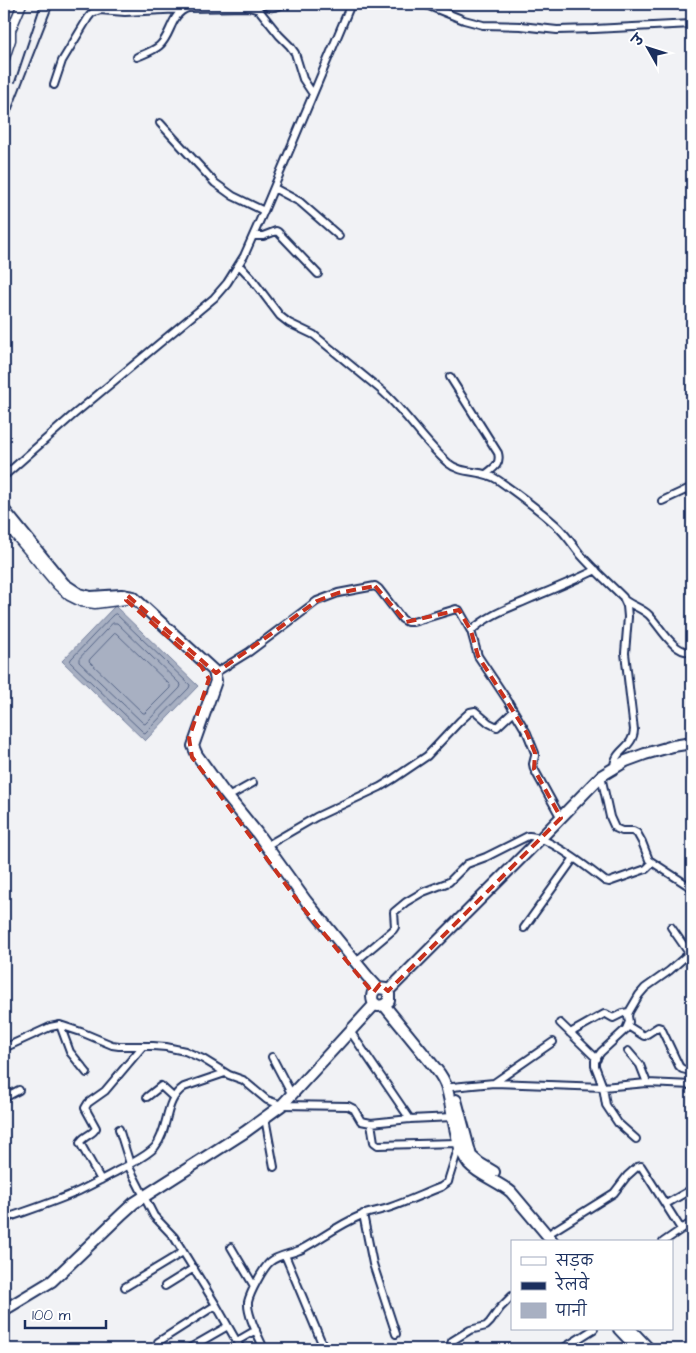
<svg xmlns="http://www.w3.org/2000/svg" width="696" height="1353" font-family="'Architects Daughter','Playpen Sans Deva',sans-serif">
  <rect width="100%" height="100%" fill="#f1f2f5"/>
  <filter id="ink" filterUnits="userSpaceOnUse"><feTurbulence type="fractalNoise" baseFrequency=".02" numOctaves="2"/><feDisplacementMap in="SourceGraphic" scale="10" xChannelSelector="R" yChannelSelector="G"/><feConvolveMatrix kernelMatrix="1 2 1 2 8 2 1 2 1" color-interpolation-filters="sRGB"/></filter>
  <g filter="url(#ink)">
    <!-- water -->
    <path fill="#a8b0c2" stroke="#707c9a" d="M115 606 198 686 145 741 62 661Z"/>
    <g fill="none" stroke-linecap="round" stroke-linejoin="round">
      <!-- shore -->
      <path stroke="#536386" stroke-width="1" d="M116 614 190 685 189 688 145 733 143 732 70 662 71 659 113 615Z
        M113 623H117L181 685 180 688 145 724 143 723 79 662V659Z
        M116 633 170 685V688L145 713H143L89 661 90 659 114 634Z"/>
      <defs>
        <path id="minor" d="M264 4C270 10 277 6 284 4
          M424 4 464 20 483 25 521 26 557 30 594 29 692 24
          M137 57C144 54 153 51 159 46 172 35 170 14 188 8L249 7 259 10 279 35 290 46 295 53 303 79 313 94
          M54 85 62 61 88 18 92 13 100 10 125 12 183 9
          M160 123 215 183 233 196 264 211
          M274 188 300 202 339 236
          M253 236H263L276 231 278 232 318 274
          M239 265 252 279 280 316 289 323 314 335 381 390C406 412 423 441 448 463 462 475 483 469 498 480 518 494 538 509 556 525 565 533 572 544 580 554 593 569 609 583 623 597L627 606 628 617 625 653 634 730C633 749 614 749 614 768
          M450 377 498 453C501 464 494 468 486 474
          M4 476 72 416 214 298 227 283 244 256 264 211 351 4
          M662 501 692 487
          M626 601C633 606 643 609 649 615 660 626 675 656 692 651
          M471 631C489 614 510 608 532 598 554 589 575 580 596 570
          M215 673 249 652 317 601 338 593 375 586 379 589 402 619 407 622H413L456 609 459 610 471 631 478 656 508 701 527 733 535 753V756L533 764 534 769 561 818
          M601 776 610 817 615 828 622 831H633L637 833 642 842 649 860 692 888
          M228 797 253 783
          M266 846 316 817 380 787 393 779 427 756 460 721 470 712 475 711 489 723 497 727 514 711
          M671 927 689 953
          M524 928 574 858
          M361 957 393 930 395 927 394 912 406 902 423 892 449 882 467 864 486 857 528 836C545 834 591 870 605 881L609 882 646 869 652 863
          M560 1023 597 1059
          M60 1025 70 1052 87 1073
          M628 1026 644 1036 658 1027 661 1028 679 1066 682 1069 690 1071 692 1075
          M350 1031 410 1119
          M570 1033 604 1014H606L613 1018 623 1013 629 1012
          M4 1048 50 1027 60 1025 81 1032 112 1045 119 1046H153L166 1047 185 1051 203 1059 229 1075 243 1080 267 1100 282 1105 348 1106 354 1109 361 1121 371 1123 410 1119 453 1117
          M628 1051 640 1065 647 1083
          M272 1057 292 1095
          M494 1083 553 1042
          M452 1087 494 1083 603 1087 647 1083 692 1085
          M147 1097 161 1086 173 1097
          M4 1098 19 1090
          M265 1118 274 1167
          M119 1129 130 1164
          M636 1139 618 1123 606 1105 603 1087 595 1066V1060L601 1052 626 1029 629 1022 628 1016 629 1012 639 995 645 988 669 971 692 951
          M128 1165 154 1216 174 1237 216 1305 241 1349
          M101 1180 80 1143C82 1136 93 1135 96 1128L85 1108 88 1103 105 1091 143 1046
          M666 1204 692 1189
          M363 1214 373 1264 396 1334
          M4 1219C29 1210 55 1202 79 1191 94 1184 108 1176 123 1168 133 1162 147 1156 155 1147 170 1128 163 1101 184 1087L225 1073
          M553 1231 614 1193 627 1176 637 1167 641 1166 681 1229
          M663 1242 692 1222
          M231 1247 254 1286
          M285 1255 324 1348
          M165 1286 194 1268
          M125 1287 183 1252
          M237 1341 256 1330
          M158 1342 216 1305
          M188 1349 228 1326
          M264 1349C259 1337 247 1316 248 1302 250 1293 263 1268 270 1262 278 1255 292 1254 302 1249 322 1238 340 1224 362 1215 370 1212 379 1211 388 1208 406 1202 423 1194 441 1187L448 1182 449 1178 458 1149 457 1143 378 1145 374 1142 371 1123
          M453 1349 451 1344 452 1341 470 1330 486 1326 490 1322 500 1308 512 1296
          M562 1349 594 1329"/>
        <path id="tertiary" d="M4 39 11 30 22 4
          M4 61 11 40V30
          M4 522 57 585 69 596 81 602 95 604 126 600 127 595 125 594"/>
        <path id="primary" d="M4 510 64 584 79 594 91 597 121 595 133 597 214 671 216 681 193 746 197 755 223 791 257 833 306 901 367 976 378 988
          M388 991 540 839 601 776 626 761 645 754 673 746 692 743
          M384 1005 389 1001V994L386 989 378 988C372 991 371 996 373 1002L378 1006 384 1005 436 1069C441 1075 445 1082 447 1089 453 1110 455 1147 469 1164 479 1175 499 1182 511 1192L553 1242
          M456 1100 471 1156 479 1163 494 1172
          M4 1310 52 1281 122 1214 134 1203 245 1132 282 1105 375 1004
          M619 1329 638 1349
          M630 1329 649 1349"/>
      </defs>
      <!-- minor casing -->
      <use href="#minor" stroke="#1b2f5e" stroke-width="10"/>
      <!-- tertiary casing -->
      <use href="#tertiary" stroke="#1b2f5e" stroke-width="11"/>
      <!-- primary casing -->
      <use href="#primary" stroke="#1b2f5e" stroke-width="14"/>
      <!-- minor -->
      <use href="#minor" stroke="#fff" stroke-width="6"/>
      <!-- tertiary -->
      <use href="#tertiary" stroke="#fff" stroke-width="8"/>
      <!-- primary -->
      <use href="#primary" stroke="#fff" stroke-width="10"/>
      <!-- rail -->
      <path stroke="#1b2f5e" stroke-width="2" d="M15 82 41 4
        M4 129 53 4"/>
    </g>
  </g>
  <!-- marked area -->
  <path fill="none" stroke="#c8321e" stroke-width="4" stroke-dasharray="10 6" stroke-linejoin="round" d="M375 586 406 622 459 610 471 631 478 656 527 733 535 753 534 769 561 818 388 991 380 984 373 993 303 908 192 757 189 738 209 679 201 666 126 600 127 595 216 673 317 601 338 593Z"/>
  <!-- margin -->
  <rect width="696" height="1353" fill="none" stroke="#fff" stroke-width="20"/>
  <rect x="10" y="10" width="676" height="1333" fill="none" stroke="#1b2f5e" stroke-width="2" filter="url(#ink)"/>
  <!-- legend -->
  <rect x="511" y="1240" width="162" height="90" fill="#ffffff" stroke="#a4acbf"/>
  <rect x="521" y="1257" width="25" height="8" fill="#ffffff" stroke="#a4acbf"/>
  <text x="556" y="1266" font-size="15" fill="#1b2f5e">सड़क</text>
  <rect x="521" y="1282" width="25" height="8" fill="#1b2f5e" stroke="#a4acbf"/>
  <text x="556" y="1290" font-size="15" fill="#1b2f5e">रेलवे</text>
  <rect x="521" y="1303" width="25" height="15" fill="#a8b0c2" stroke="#a4acbf"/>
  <text x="556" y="1316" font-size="15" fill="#1b2f5e">पानी</text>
  <!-- north arrow -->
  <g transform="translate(648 48) rotate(309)" stroke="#ffffff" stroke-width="4" paint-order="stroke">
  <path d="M0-4L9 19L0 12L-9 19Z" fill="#1b2f5e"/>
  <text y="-8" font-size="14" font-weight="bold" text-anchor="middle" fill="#1b2f5e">उ</text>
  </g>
  <!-- scale -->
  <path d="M25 1320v8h81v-8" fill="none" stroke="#1b2f5e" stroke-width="2.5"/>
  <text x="32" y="1320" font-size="15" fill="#1b2f5e" stroke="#ffffff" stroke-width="4" paint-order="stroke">100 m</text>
</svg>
